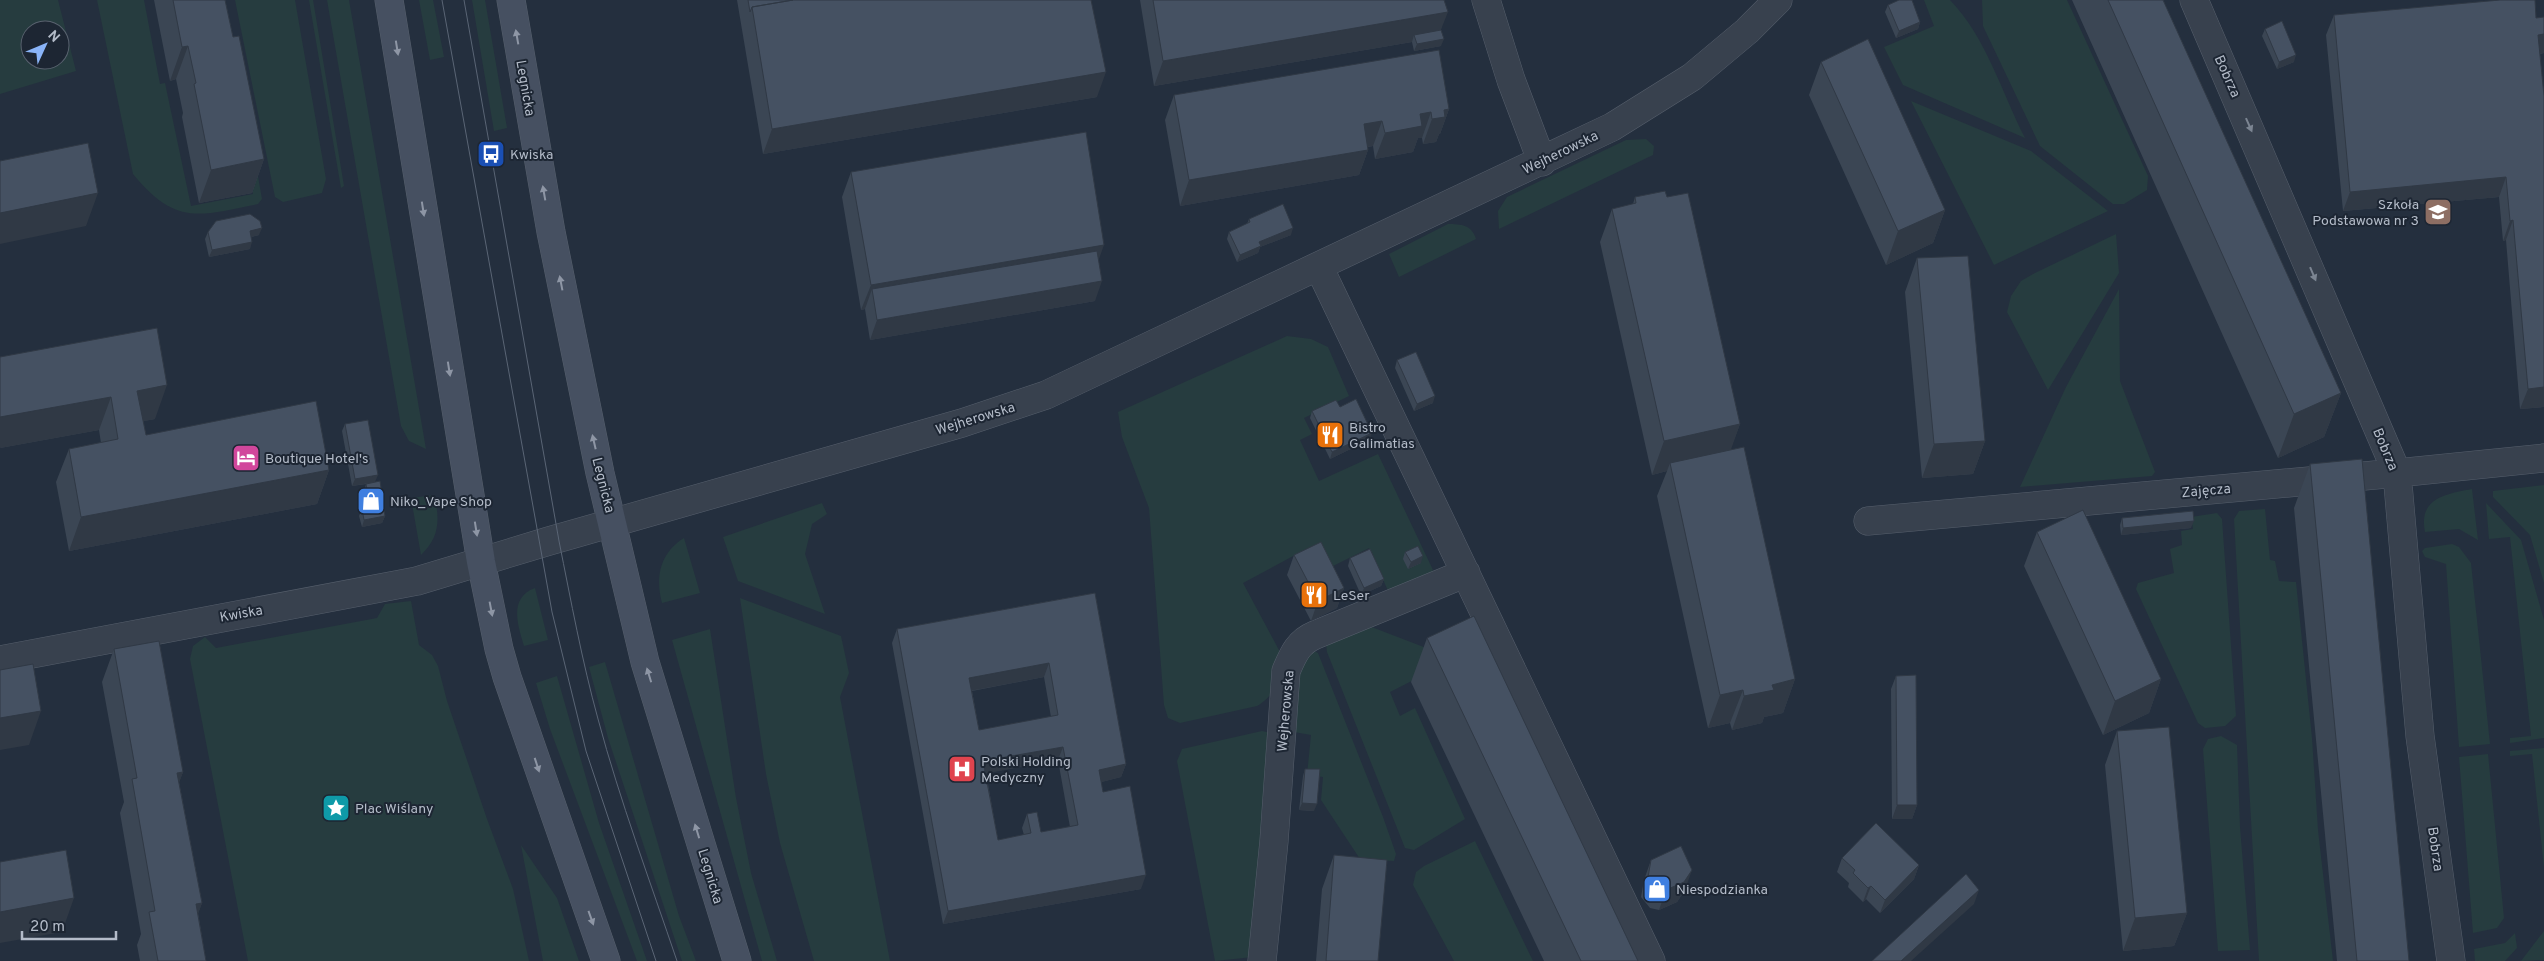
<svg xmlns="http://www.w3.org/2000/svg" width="2544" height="961" font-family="Overpass,sans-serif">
  <rect width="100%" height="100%" fill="#242f3e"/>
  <!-- green -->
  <path fill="#263c3f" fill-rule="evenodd" d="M0 0H58L76 71 0 94ZM30 30H60V60H30Z
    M97 0H144L160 84 165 83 191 206 253 194 248 166 256 165 262 199 258 204C198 216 176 226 133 174Z
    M235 0H295L326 179 322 193 283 202 275 197Z
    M309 0H313L344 186 341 188Z
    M327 0H349L426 449 409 441 401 426Z
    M419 0H433L444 57 430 60Z
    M472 0H485L507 128 494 131Z
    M1924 0H1950C1986 37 2002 93 2025 138L1903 85 1884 47 1934 26Z
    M1982 0H2067L2148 176 2147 190 2124 204H2113L2040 146 1983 26Z
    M1911 101 2031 151 2108 211 1994 265Z
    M1646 139 1654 146 1653 155 1499 229 1498 211 1507 197 1626 140Z
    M1448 224C1461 224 1472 225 1476 239L1399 277 1389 254Z
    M2116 234 2119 273 2048 390 2007 312 2011 296 2021 281 2035 273Z
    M2119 289 2120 381 2155 472 2152 476 2020 487 2066 387Z
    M1287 336 1311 339 1328 347 1349 396 1304 418 1312 434 1300 440 1319 481 1378 454 1433 570 1429 578 1389 593 1369 548 1321 572 1308 548 1243 583 1280 652C1266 674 1287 688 1257 706L1180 723 1168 718 1164 705 1149 508 1122 437 1118 412Z
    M2544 485V583L2530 535 2493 497V491Z
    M2472 489 2478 540 2459 529 2425 532C2418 498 2446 494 2472 489Z
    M434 495C440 519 440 537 421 555L411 498Z
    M822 503 827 514 812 524 805 554 825 614 738 581 723 537Z
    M2486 503 2521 540 2544 620V738L2510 743V738L2531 736 2510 537 2489 539Z
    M2265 509 2270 560 2275 561 2279 581 2296 582 2312 738 2318 830 2333 961H2259L2234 519 2239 511Z
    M2217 513 2222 519 2236 716 2225 726 2205 728 2198 723 2136 589 2138 583 2174 573 2170 549 2182 545 2181 531 2193 529 2191 517Z
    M684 538 700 593 662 603C655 577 660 553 684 538Z
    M2452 544 2459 547 2471 563 2490 744 2459 747 2446 564 2425 557 2422 551 2425 548Z
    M535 588 548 640 524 646C518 626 508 598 535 588Z
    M740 598 841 636 849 673 840 697 890 961H814L780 843 766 774Z
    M411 601 419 645 432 655 438 666 447 701 487 819 513 889 529 961H248L190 659 193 646 205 637 216 648 377 618 385 604Z
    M1369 626 1455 659 1390 692 1400 716 1415 708 1465 819 1414 850 1405 848 1327 652 1326 644Z
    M710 629 736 798 751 873 777 961H762L672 640Z
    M1312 650 1318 653 1383 817 1396 854 1394 861 1360 859 1321 800 1323 777 1307 775 1311 735 1294 732 1300 662Z
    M605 662 679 916 696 961H682L608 738 589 667Z
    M557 676 599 823 647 961H637L550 729 536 683Z
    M1262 731 1271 733 1253 957 1215 961 1177 761 1182 749Z
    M2221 736 2237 745 2240 827 2250 950 2218 951 2203 749 2208 739Z
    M2544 748V868L2532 754 2510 756V751Z
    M2488 754 2504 918 2497 928 2473 933 2459 757Z
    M1475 841 1533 961H1454L1413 885 1416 872 1424 866Z
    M521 845 557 898 579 961H543Z
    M2544 931V960L2521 961Z
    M2515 933 2517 948 2505 961H2475L2474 949 2505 943Z"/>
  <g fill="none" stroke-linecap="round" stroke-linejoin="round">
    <defs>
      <path id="minor" d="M1486 0 1511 80 1542 162
        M2194 0 2397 473 2420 736 2451 961
        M1319 267 1651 961
        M1868 521 2397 473 2544 458
        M0 660 417 581 549 541 962 423 1046 395 1612 127 1692 77 1747 31 1778 0
        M1262 961 1274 841 1286 671C1293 655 1298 642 1315 635L1466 573"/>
      <path id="secondary" d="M389 0 481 562 499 649 507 677 606 961
        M511 0 551 232 600 473 645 662 737 961"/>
    </defs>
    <!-- minor casing -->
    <use href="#minor" stroke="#565f6c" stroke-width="29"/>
    <!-- secondary casing -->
    <use href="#secondary" stroke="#565f6c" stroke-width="29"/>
    <!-- minor -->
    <use href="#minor" stroke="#38414e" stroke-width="28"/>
    <!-- secondary -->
    <use href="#secondary" stroke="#465061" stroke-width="28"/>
    <!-- tram -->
    <path stroke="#5a6575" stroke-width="1" d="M442 0 552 612 586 751 656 961
      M464 0 559 541C571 601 582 661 598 719 620 801 650 881 677 961"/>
  </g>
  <!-- wall -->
  <path fill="#3b4654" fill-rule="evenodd" d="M154 0H225L233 37 264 159 252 193 199 203 182 117 183 113 176 79 170 81Z
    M737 0H1091L1097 97 763 154Z
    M1140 0H1444L1441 30V46L1414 51 1412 42 1154 86Z
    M2072 0H2163L2341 393 2324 437 2278 458Z
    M1888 5 1920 22 1918 29 1896 38 1885 12Z
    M2334 15 2536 18 2544 53 2540 54 2544 96V407L2520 409 2506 240 2503 241 2499 197 2343 211 2326 35Z
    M2265 29 2294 62 2277 69 2262 36Z
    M1821 62 1945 210 1933 243 1886 265 1809 95Z
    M1174 95 1449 109 1440 134H1439L1436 142 1423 144 1422 138H1418L1413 152 1375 159 1373 146 1368 147V150L1359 175 1180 206 1165 120Z
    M851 172 1098 260 1095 301 870 340 865 309 861 310 842 197Z
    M1635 197H1667L1740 424 1730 450 1795 679 1783 713 1764 717 1762 723 1732 730 1730 723 1708 728 1657 496 1667 471 1652 475 1600 242 1612 209 1633 204Z
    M1249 219 1291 235 1260 247 1258 253 1237 262 1227 239 1229 232 1247 224Z
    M208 232 259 235 251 237 250 249 209 257 205 239Z
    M1917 258 1985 441 1973 474 1922 478 1905 292Z
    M157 328 155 419 143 421 146 435 329 470 317 504 69 551 56 482 69 449 101 443 99 430 0 448Z
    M1397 360 1433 403 1414 411 1395 368Z
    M1340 407 1369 440 1330 459 1310 418 1312 411Z
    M345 424 375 482 383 501 381 505 385 516 382 523 362 527 359 516 362 509 366 508 364 491 366 484 352 486 342 431Z
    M2310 464 2409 961H2337L2294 508Z
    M2122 518 2191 528 2121 535 2120 525Z
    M2037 532 2161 679 2149 713 2103 735 2024 566Z
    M1405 552 1421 563 1408 569 1403 559Z
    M1294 555 1344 588 1337 608 1311 621 1287 575Z
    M1350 558 1384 579 1381 586 1361 595 1348 566Z
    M1095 593 1126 764 1121 777 1101 782 1103 792 1141 889 943 924 892 643 897 629ZM1044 677 1051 717 979 730 972 691ZM1058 760 1070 827 1041 832 1027 814 1022 828 1024 835 998 840 986 773Z
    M1427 638 1638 961H1544L1411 682Z
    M114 649 183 772 179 782 202 903 198 913 206 961H140L137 945 141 934 120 813 124 802 102 682Z
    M1896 676 1917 805 1912 819H1892L1891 689Z
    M2117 731 2187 913 2174 946 2123 951 2105 765Z
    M1305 769 1314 811 1299 810 1303 776Z
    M1334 855 1378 961H1316L1322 889Z
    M1842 858 1919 865 1914 879 1880 913 1866 899 1863 902 1848 887 1849 883 1837 872Z
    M1651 860 1685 890 1677 902 1659 910 1650 908 1641 897 1644 880Z"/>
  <!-- shaded-wall -->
  <path fill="#303945" d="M1448 12 1438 37 1414 35 1412 42 1154 86 1163 61Z
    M1920 22 1918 29 1896 38 1899 31Z
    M2544 34V53L2530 55 2538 35Z
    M1444 39 1441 46 1414 51 1417 44Z
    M188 46 176 79 170 81 182 47Z
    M2296 55 2294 62 2277 69 2279 62Z
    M1106 72 1097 97 763 154 772 129Z
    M1449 109 1440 134H1439L1436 142 1423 144 1432 119 1444 110Z
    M1431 112 1422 138H1418L1413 152 1375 159 1385 133 1420 114Z
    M1382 121 1373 146 1355 149 1364 124Z
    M1368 150 1359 175 1180 206 1189 180Z
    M264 159 252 193 199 203 211 170Z
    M2506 177 2499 197 2343 211 2350 192Z
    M98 193 86 226 0 244V213Z
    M1945 210 1933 243 1886 265 1898 231Z
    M2513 220 2506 240 2503 241 2510 221Z
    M262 228 259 235 247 238 250 231Z
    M1293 228 1291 235 1260 247 1258 253 1237 262 1240 255 1259 242Z
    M252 242 250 249 209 257 212 250Z
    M1104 245 1095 270 872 289 865 309 861 310 871 285Z
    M1102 281 1095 301 870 340 877 320Z
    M167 385 155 419 125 425 137 391Z
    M2544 387V407L2520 409 2528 389Z
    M2341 393 2324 437 2278 458 2294 414Z
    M1435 396 1433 403 1414 411 1417 404Z
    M111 397 99 430 0 448V417Z
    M1740 424 1728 458 1670 463 1667 471 1652 475 1664 441Z
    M1372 433 1369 440 1330 459 1332 452Z
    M1985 441 1973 474 1922 478 1934 444Z
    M329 470 317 504 69 551 81 517Z
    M378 475 375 482 352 486 355 479Z
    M383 501 380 508 367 510 369 503Z
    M385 516 382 523 362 527 364 520Z
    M2194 521 2191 528 2121 535 2123 528Z
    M1423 556 1421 563 1408 569 1411 562Z
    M1384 579 1381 586 1361 595 1364 588Z
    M1344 588 1337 608 1311 621 1318 601Z
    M1049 663 1044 677 964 692 969 678Z
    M1795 679 1783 713 1764 717 1762 723 1732 730 1744 696 1772 685Z
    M2161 679 2149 713 2103 735 2115 701Z
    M1743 690 1730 723 1708 728 1720 695Z
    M41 711 29 745 0 750V718Z
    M1063 747 1058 760 978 775 983 761Z
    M1126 764 1121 777 1094 784 1099 770Z
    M183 772 171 805 177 773Z
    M1302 803 1317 804 1314 811 1299 810Z
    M1897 805H1917L1912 819H1892Z
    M1919 865 1914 879 1880 913 1885 900Z
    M1692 870 1685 890 1677 902 1659 910 1666 890Z
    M1146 875 1141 889 943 924 948 911Z
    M1871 886 1866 899 1863 902 1868 888Z
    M1979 890 1974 904 1911 961H1901Z
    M74 898 62 932 0 943V912Z
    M202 903 190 937 196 904Z
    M2187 913 2174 946 2123 951 2135 918Z"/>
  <!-- building -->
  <path fill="#455162" stroke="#303945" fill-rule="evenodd" d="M173 0H225L233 37 239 36 264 159 211 170 194 84 196 83 188 46 182 47Z
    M748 0H793L752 7 750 12Z
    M793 0H1091L1106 72 772 129 752 7Z
    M1153 0H1444L1448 12 1163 61Z
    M1899 0H1912L1920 22 1899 31 1888 5Z
    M2108 0H2163L2341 393 2294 414Z
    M2500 0H2535L2536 18 2544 17V34L2538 35 2544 96V387L2528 389 2513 220 2510 221 2506 177 2350 192 2334 15Z
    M2282 21 2296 55 2279 62 2265 29Z
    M1441 30 1444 39 1417 44 1414 35Z
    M1868 39 1945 210 1898 231 1821 62Z
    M1439 50 1449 109 1444 110 1445 117 1432 119 1431 112 1420 114 1422 126 1385 133 1382 121 1364 124 1368 150 1189 180 1174 95Z
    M1086 132 1104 245 871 285 851 172Z
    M88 143 98 193 0 213V161Z
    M1665 191 1667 197 1688 193 1740 424 1664 441 1612 209 1636 203 1635 197Z
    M1283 204 1293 228 1259 242 1261 246 1240 255 1229 232 1250 222 1249 219Z
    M250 214 260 221 262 228 250 231 252 242 212 250 208 232 216 221Z
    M1097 251 1102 281 877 320 872 289Z
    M1968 256 1985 441 1934 444 1917 258Z
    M157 328 167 385 137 391 146 435 316 401 329 470 81 517 69 449 118 439 111 397 0 417V357Z
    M1416 352 1435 396 1417 404 1397 360Z
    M1356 399 1372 433 1332 452 1312 411 1336 400 1340 407Z
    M368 420 378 475 355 479 345 424Z
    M1744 447 1795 679 1772 685 1774 690 1744 696 1743 690 1720 695 1670 463Z
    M2362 459 2409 961H2357L2310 464Z
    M380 481 383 501 369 503 366 484Z
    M383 505 385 516 364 520 362 509Z
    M2083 510 2161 679 2115 701 2037 532Z
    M2193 511 2194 521 2123 528 2122 518Z
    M1321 542 1344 588 1318 601 1294 555Z
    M1418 546 1423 556 1411 562 1405 552Z
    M1370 549 1384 579 1364 588 1350 558Z
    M1095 593 1126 764 1099 770 1103 792 1130 786 1146 875 948 911 897 629ZM1049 663 1058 715 979 730 969 678ZM1063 747 1078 825 1041 832 1037 812 1027 814 1031 833 998 840 983 761Z
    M1474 616 1638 961H1581L1427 638Z
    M159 641 183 772 177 773 202 903 196 904 206 961H158L149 912 155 911 132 779 137 778 114 649Z
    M33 664 41 711 0 718V670Z
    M1916 675 1917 805H1897L1896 676Z
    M2169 727 2187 913 2135 918 2117 731Z
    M1305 769H1320L1317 804 1302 803Z
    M1876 823 1919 865 1885 900 1871 886 1868 888 1853 873 1855 870 1842 858Z
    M1681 846 1692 870 1684 882 1666 890 1658 888 1648 877 1651 860Z
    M66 850 74 898 0 912V862Z
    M1334 855 1387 860 1378 961H1326Z
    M1966 874 1979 890 1901 961H1872Z"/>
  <!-- one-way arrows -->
  <defs><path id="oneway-solid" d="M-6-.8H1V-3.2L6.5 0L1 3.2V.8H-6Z" transform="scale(1.25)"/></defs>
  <g fill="#8e96a5">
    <use href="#oneway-solid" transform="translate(517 37) rotate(-100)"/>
    <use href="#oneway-solid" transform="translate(397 48) rotate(81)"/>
    <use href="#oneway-solid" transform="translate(544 193) rotate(-100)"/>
    <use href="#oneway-solid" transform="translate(423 209) rotate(81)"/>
    <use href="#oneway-solid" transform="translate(561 283) rotate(-101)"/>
    <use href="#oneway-solid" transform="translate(449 369) rotate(81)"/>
    <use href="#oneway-solid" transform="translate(594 442) rotate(-103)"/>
    <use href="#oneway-solid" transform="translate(476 529) rotate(81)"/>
    <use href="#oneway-solid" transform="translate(491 609) rotate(79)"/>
    <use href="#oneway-solid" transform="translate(649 675) rotate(-107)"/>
    <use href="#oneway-solid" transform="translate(537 765) rotate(72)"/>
    <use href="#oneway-solid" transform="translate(697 831) rotate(-107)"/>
    <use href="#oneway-solid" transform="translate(591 918) rotate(70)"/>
  </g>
  <g fill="#7c8592">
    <use href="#oneway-solid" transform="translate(2249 125) rotate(66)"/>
    <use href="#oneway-solid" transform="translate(2313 274) rotate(67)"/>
  </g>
  <!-- icons -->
  <defs>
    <symbol id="bus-square" viewBox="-11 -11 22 22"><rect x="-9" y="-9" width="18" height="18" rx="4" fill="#1a4fb4" stroke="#1d2633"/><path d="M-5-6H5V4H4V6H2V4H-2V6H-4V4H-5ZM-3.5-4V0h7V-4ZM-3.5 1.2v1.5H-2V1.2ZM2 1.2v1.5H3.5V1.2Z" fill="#fff"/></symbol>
    <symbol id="school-square" viewBox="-11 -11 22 22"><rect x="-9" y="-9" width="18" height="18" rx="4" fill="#8d6e63" stroke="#1d2633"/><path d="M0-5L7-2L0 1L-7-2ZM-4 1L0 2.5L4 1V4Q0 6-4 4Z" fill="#fff"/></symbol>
    <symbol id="restaurant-square" viewBox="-11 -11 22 22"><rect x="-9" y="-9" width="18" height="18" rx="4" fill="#e8710a" stroke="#1d2633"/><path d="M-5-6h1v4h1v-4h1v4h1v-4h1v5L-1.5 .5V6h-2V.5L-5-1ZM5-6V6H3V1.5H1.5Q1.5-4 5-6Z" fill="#fff"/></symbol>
    <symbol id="hotel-square" viewBox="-11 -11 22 22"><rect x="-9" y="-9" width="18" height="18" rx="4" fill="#d1479c" stroke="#1d2633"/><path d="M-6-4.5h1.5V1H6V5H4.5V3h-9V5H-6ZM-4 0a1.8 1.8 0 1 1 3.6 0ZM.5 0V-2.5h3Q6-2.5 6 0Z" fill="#fff"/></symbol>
    <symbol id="shop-square" viewBox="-11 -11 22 22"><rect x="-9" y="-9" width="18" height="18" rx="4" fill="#3f7fe0" stroke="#1d2633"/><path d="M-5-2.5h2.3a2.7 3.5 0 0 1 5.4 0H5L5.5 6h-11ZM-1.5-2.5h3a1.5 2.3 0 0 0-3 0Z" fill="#fff"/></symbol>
    <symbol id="hospital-square" viewBox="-11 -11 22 22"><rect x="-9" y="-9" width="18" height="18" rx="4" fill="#e0444e" stroke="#1d2633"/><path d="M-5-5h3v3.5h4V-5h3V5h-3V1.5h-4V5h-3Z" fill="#fff"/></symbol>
    <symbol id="sight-square" viewBox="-11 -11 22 22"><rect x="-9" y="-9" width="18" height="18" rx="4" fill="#0f9aa8" stroke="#1d2633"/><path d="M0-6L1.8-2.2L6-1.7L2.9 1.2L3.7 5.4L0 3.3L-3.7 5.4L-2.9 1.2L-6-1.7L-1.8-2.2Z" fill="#fff"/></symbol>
  </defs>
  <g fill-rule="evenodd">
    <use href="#bus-square" x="475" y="138" width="32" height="32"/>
    <use href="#school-square" x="2422" y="196" width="32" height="32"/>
    <use href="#restaurant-square" x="1314" y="419" width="32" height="32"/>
    <use href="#hotel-square" x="230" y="442" width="32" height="32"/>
    <use href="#shop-square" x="355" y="485" width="32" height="32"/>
    <use href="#restaurant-square" x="1298" y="579" width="32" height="32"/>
    <use href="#hospital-square" x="946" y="753" width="32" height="32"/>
    <use href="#sight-square" x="320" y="792" width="32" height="32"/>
    <use href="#shop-square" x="1641" y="873" width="32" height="32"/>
  </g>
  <g text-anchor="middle" stroke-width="4" stroke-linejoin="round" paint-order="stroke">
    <!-- street labels -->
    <g font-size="14" fill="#b4bcc9" stroke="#1d2633">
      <text transform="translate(2228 76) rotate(66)" y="5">Bobrza</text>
      <text transform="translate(526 88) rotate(80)" y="5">Legnicka</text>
      <text transform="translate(1560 152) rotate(-26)" y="5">Wejherowska</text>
      <text transform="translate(975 418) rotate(-17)" y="5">Wejherowska</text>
      <text transform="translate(2386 449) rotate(67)" y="5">Bobrza</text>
      <text transform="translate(604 485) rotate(76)" y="5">Legnicka</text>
      <text transform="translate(2206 490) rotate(-5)" y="5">Zajęcza</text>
      <text transform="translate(241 613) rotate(-10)" y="5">Kwiska</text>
      <text transform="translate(1285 711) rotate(-85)" y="5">Wejherowska</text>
      <text transform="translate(2436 849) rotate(82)" y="5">Bobrza</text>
      <text transform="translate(711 876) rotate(73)" y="5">Legnicka</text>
    </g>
    <!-- poi labels -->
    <g font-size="14" fill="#b4bcc9" stroke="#1d2633" text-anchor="start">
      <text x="510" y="159">Kwiska</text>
      <text x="2419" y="209" text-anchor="end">Szkoła<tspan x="2419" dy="16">Podstawowa nr 3</tspan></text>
      <text x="1349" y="432">Bistro<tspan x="1349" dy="16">Galimatias</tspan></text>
      <text x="265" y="463">Boutique Hotel's</text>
      <text x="390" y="506">Niko_Vape Shop</text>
      <text x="1333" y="600">LeSer</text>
      <text x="981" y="766">Polski Holding<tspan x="981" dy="16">Medyczny</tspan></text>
      <text x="355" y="813">Plac Wiślany</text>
      <text x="1676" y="894">Niespodzianka</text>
    </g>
  </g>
  <!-- north arrow -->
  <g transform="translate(45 45) rotate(46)"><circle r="24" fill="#1d2633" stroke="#59626f"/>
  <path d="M0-4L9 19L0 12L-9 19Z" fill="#8ab4f8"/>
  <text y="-8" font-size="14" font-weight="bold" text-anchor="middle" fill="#b4bcc9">N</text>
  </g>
  <!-- scale -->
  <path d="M22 931v8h94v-8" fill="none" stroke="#b4bcc9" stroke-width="2.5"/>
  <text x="30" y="931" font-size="15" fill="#b4bcc9" stroke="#1d2633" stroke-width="4" paint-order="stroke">20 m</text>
</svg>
